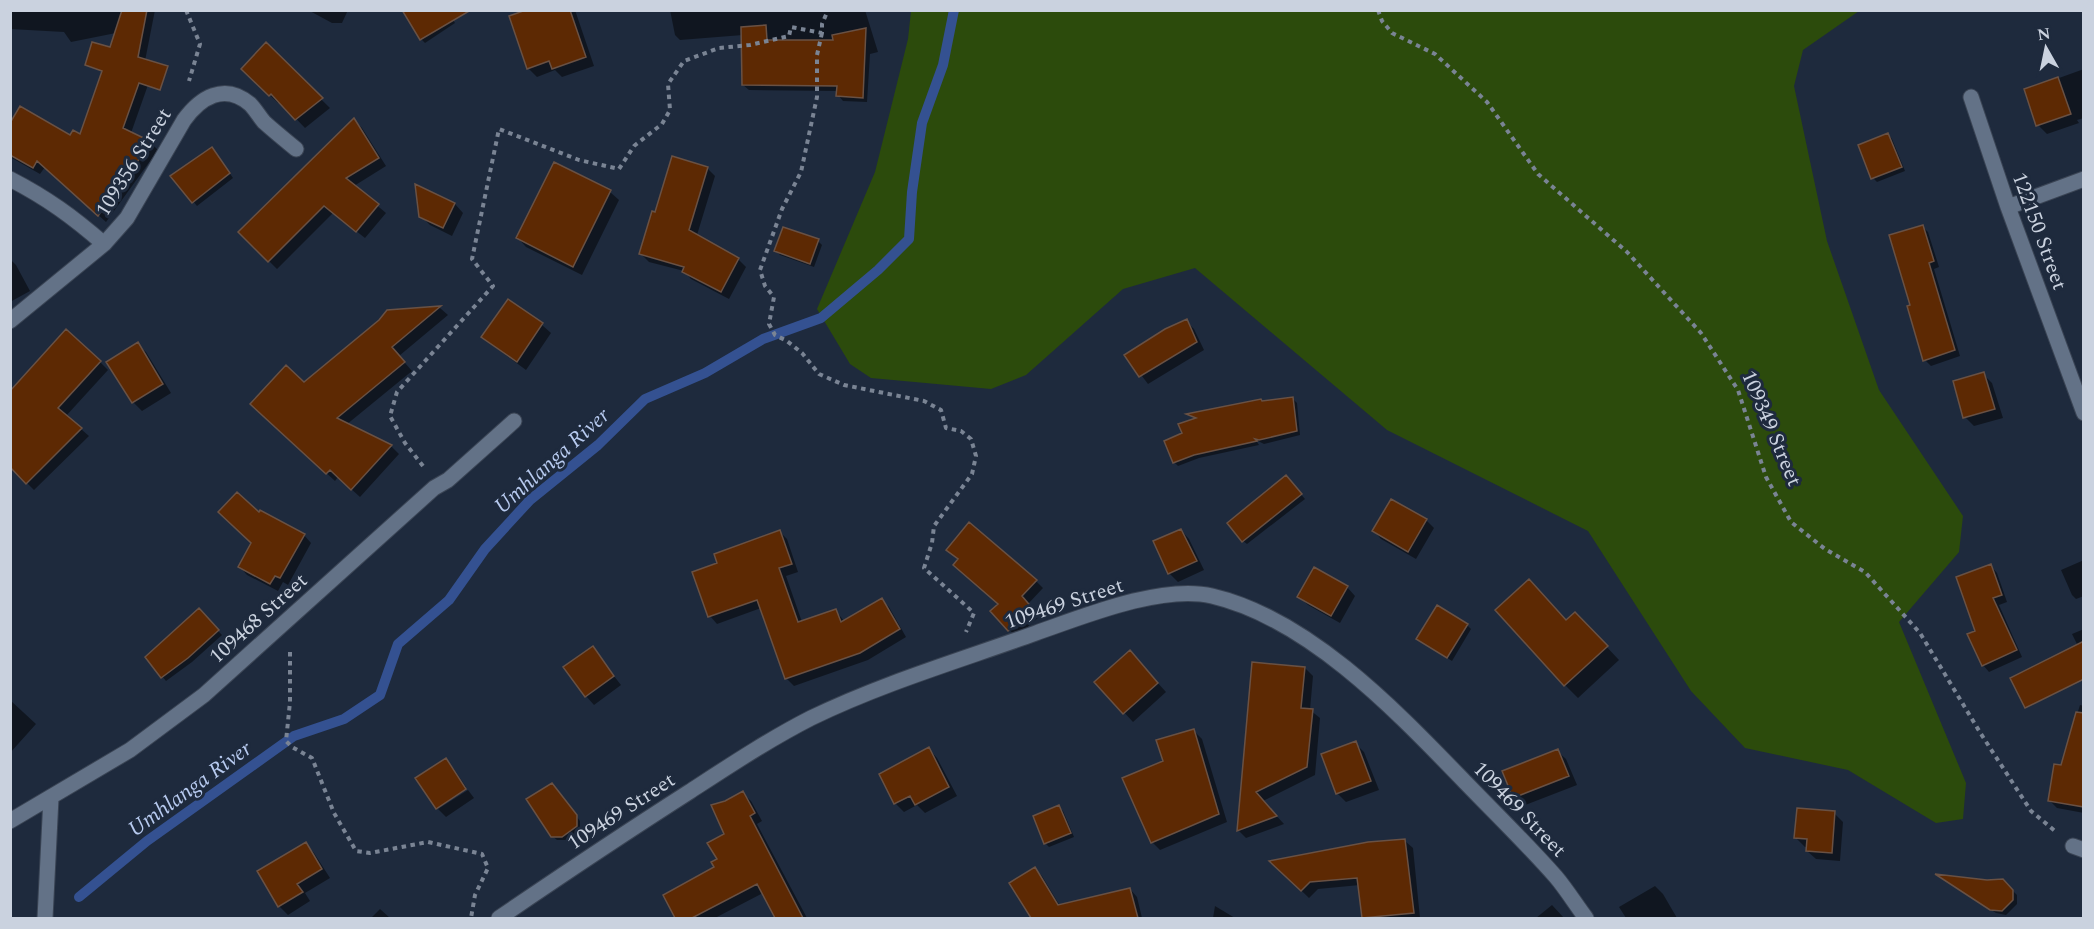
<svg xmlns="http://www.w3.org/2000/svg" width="2094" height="929" font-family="Spectral,serif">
  <rect width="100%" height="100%" fill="#1e2a3d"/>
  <!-- green -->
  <path fill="#2c4b0c" d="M911 11H1859L1803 50 1794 86 1827 241 1879 390 1963 516 1959 552 1899 622 1966 783 1963 819 1936 823 1848 770 1745 748 1691 691 1588 531 1387 430 1195 268 1123 289 1026 375 991 389 871 378 850 364 817 309 875 172 908 39Z"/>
  <!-- shadow -->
  <path fill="#0007" d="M10 10H155L145 61 154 68 131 133 151 143 158 150 106 222 45 167 40 174 10 157V118L71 137 81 136 116 33 71 42 64 32 10 29Z
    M308 10H348L342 23H332Z
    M447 10 455 23 425 43 421 39Z
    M530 10H575L594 66 562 77 555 70 537 77 528 68Z
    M670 10H865L878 52 870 54 867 102 843 101 838 95V91L749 90 743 85V35L680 40 675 35Z
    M266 45 330 108 305 128 280 102 278 103 243 69Z
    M2084 69V118L2077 120 2079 123 2047 134 2038 125 2026 90Z
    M354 120 362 128 386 166 354 186 386 213 365 238 333 213 277 269 240 232Z
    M1888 134 1892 139 1905 171 1877 182 1873 178Z
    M216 153 233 178 197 206 172 176Z
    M555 164 610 192 619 200 582 275 526 247 518 238Z
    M707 168 715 176 697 235 738 259 746 267 729 299 691 279 684 271 649 262 641 254Z
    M417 186 455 204 463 213 452 236 430 225 421 216Z
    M1922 226 1928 232 1939 267 1934 269 1960 356 1931 366 1925 360 1912 306Z
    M818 241 822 245 814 267 780 255 776 251Z
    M10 259 16 265 30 291 10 302Z
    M508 301 542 325 551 333 526 370 492 345 483 336Z
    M440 308 448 315 399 356 412 371 346 425 392 447 399 454 360 497 338 477 335 481 260 412 304 384 380 321 388 311Z
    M1186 321 1194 329 1204 350 1148 384 1126 355Z
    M137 344 146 352 171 393 142 411 133 402Z
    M100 362 108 370 66 416 89 436 34 490 27 483 10 393Z
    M1983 374 1992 383 2003 418 1974 426 1965 417Z
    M1293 399 1297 403 1300 435 1264 444 1256 440 1259 445 1199 458 1178 466 1174 462 1184 433 1196 419 1189 415Z
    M1289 481 1305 499 1247 544 1243 541Z
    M259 514 304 535 311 543 288 585 283 582 278 591 247 575 240 567 253 543Z
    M1426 520 1434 528 1416 559 1381 539 1374 531Z
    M1181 530 1189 539 1204 570 1178 582 1169 573Z
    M779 531 787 539 798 572 786 576 802 622 836 611 844 621 881 600 889 607 906 637 868 660 794 686 786 678 761 608 717 624 710 616 719 564Z
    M955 557 1036 581 1043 588 1028 604 1039 617 1016 637 992 611 999 605Z
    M2084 560V596L2076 599 2072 595 2061 570Z
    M1991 566 1997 573 2007 602 1999 605 2022 657 1989 672 1983 665 1977 631Z
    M1347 587 1355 596 1340 623 1308 605 1299 597Z
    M199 611 222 635 192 662 166 681 147 658Z
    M1467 625 1471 629 1452 661 1418 639Z
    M1588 627 1619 660 1578 698 1565 685Z
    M2084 629V658L2072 634Z
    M592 648 621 685 594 705 586 696Z
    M1138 661 1166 692 1133 722 1096 682Z
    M1305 668 1313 676 1310 710 1320 718 1315 775 1263 801 1284 824 1246 838 1238 830Z
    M10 700 36 724 10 753Z
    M2080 705 2084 706V813L2057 808 2050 801Z
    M1194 731 1202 739 1227 822 1160 850 1152 842 1164 762Z
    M1355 743 1364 752 1379 790 1346 802 1337 793Z
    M929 749 937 758 957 796 925 813 917 805 904 812 895 803Z
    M1557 751 1566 759 1577 785 1523 806 1514 797Z
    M445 760 454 769 466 787 437 807Z
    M556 789 580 821V830L566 840H557L552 836Z
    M468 790 474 798 446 817 438 809Z
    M742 793 751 801 762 821 757 824 807 918H776L763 893 715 918H677L665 895 716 868 725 834 726 802Z
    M1059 807 1063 811 1074 837 1049 847 1045 843Z
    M1834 813 1843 822 1840 861 1816 859 1807 851 1808 847H1805L1796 838Z
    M1405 841 1413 848 1420 918H1363L1360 885 1318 889 1309 898 1272 862Z
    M306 844 314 853 330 878 305 893 310 901 288 915 279 906Z
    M1035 869 1042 876 1060 906 1130 889 1137 897 1142 918H1032L1011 883Z
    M1939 876 1987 881 2002 880 2017 895V904L2006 915 1996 913Z
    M1655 886 1663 894 1677 918H1626L1619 907Z
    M1552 905 1564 918H1536Z
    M1215 906 1235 918H1213Z
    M380 909 390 918H371Z"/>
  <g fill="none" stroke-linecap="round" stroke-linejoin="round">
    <!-- stream -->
    <path stroke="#345191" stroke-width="10" d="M79 897 147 841 294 736 344 719 380 695 398 644 449 600 485 549 530 500 598 445 645 399 705 373 763 339 821 318 878 270 909 239 912 192 922 123 943 65 954 10"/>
  </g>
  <!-- building -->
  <path fill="#5d2903" stroke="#695144" stroke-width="1.5" d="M122 10H147L138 57 168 66 160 90 139 83 123 128 152 142 116 190 98 216 37 161 33 168 10 155V123L20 106 70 135 73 130 80 134 102 71 85 65 92 42 110 47Z
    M402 10H471L420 40Z
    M526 10H570L586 57 552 69 549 61 527 69 509 16Z
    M766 25 767 40H833L832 35 866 28 863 98 836 96 837 86 742 85 741 27Z
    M266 42 323 98 295 120 271 94 269 96 241 69Z
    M2058 77 2071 114 2036 126 2024 89Z
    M354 118 379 158 346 178 379 204 356 232 324 206 268 262 238 232Z
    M1888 133 1902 167 1871 179 1858 145Z
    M212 147 230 173 192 203 170 176Z
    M672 156 708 167 689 230 739 258 721 292 682 272 684 267 639 254 652 211 655 212Z
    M554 162 611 190 573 267 516 238Z
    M415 184 455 203 443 228 419 217Z
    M1923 225 1934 261 1929 263 1955 350 1923 361 1907 306 1910 305 1889 235Z
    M783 227 819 239 810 264 774 251Z
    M508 299 543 323 517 362 481 337Z
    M441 306 392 347 405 362 337 418 392 445 351 490 330 470 326 474 250 404 286 365 304 382 379 320 387 310Z
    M1187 319 1197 342 1139 377 1124 355 1165 329Z
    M66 329 101 361 58 408 82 428 26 484 10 467V391Z
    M138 342 163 384 132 403 106 362Z
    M1984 372 1995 409 1963 418 1953 381Z
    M1293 397 1297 431 1259 440 1255 439 1257 441 1194 455 1173 463 1164 441 1182 433 1178 424 1196 418 1186 414 1261 399 1262 401Z
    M1286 475 1302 494 1242 542 1227 523Z
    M237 492 259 512 260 510 305 534 280 578 275 576 270 584 238 567 251 543 218 512Z
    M1391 499 1427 519 1408 552 1372 531Z
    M969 522 1037 580 1022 596 1033 609 1008 631 990 611 998 604 953 565 958 559 946 550Z
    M1181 529 1197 561 1168 574 1153 541Z
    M780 530 792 564 779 568 798 622 836 609 841 622 882 598 900 629 860 653 785 679 757 600 708 617 692 572 717 563 714 554Z
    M1991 564 2002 595 1993 598 2017 650 1982 666 1967 634 1975 631 1956 577Z
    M1314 567 1348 586 1331 616 1297 597Z
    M1529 579 1566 620 1575 612 1608 646 1564 686 1495 610Z
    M1437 605 1468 624 1447 658 1416 639Z
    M199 608 219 630 188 658 161 678 145 657Z
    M2084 641V679L2025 708 2010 678Z
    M593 646 614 676 585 697 563 667Z
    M1130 650 1158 683 1123 714 1094 682Z
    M1252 662 1305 667 1301 708 1313 709 1307 767 1256 792 1277 816 1237 831Z
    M2076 712 2084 713V807L2048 801 2054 764 2061 765Z
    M1194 729 1219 814 1151 843 1122 778 1163 761 1156 740Z
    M1356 741 1371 781 1336 794 1321 754Z
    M929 747 949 787 915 805 910 796 894 804 879 774Z
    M1558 749 1569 776 1513 798 1502 771Z
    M446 758 466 789 436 809 415 778Z
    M552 783 577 815V826L562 837H551L526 799Z
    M743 791 755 813 750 816 803 918H775L757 884 692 918H675L663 895 714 867 711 862 717 859 707 843 724 834 711 805 725 801Z
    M1059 805 1071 833 1044 844 1033 816Z
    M1797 808 1835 811 1832 853 1806 851 1807 839 1794 838Z
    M1405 839 1414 913 1362 918 1357 878 1310 882 1301 891 1269 861 1368 842Z
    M306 842 322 869 297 884 303 892 278 907 257 871Z
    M1035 867 1058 905 1130 888 1138 918H1031L1009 883Z
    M1935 874 1987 880 2003 879 2013 890V900L2002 911 1990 910Z"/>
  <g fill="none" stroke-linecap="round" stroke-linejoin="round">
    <defs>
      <path id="minor" d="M1971 97 2008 207 2084 413
        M10 179C47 198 73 217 104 244
        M2008 207 2084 179
        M10 321 104 244 127 218 184 120C200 98 224 82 250 104 255 109 259 116 264 122 274 131 285 140 296 149
        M10 821 130 750 204 695 434 488 448 480 514 421
        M2073 846 2084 850
        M45 918 51 798
        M499 918C562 875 625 833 689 792 729 766 768 740 811 718 883 683 961 660 1036 633 1084 616 1163 584 1212 596 1310 619 1398 713 1466 783 1496 814 1527 844 1556 877 1567 890 1576 905 1586 918"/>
    </defs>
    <!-- minor casing -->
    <use href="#minor" stroke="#3a4454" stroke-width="17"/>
    <!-- path -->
    <path stroke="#7a8494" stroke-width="4" stroke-dasharray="4.5 4.5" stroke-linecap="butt" d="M186 10 200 44 189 81
      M1378 10 1382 21 1392 33 1435 54 1487 102 1538 174 1627 252 1701 333 1738 390 1766 477 1791 522 1825 549 1865 572 1920 633 1981 734 2031 811 2055 831
      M822 33 817 55V97L801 172 782 209 760 270 765 286 774 297 769 324 775 335 787 341 802 353 819 374 844 385 924 401 941 410 946 428 961 431 971 439 976 456 972 474 934 526 932 543 924 568 974 613 966 632
      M423 466 405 443 390 416 397 392 493 286 472 259 499 129 579 160 619 169 634 146 662 124 670 110 668 84 684 61 719 48 750 45 789 36 791 27 822 33V24L828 10
      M290 652V702L286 741 292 747 312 758 334 813 356 851 370 853 428 842 482 854 488 868 475 895 471 918"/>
    <!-- minor -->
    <use href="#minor" stroke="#637287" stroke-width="15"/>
  </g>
  <g text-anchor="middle" stroke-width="6" stroke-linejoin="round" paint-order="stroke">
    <!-- street labels -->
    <g font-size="21" fill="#cad2df" stroke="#1e2a3d">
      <text transform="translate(133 162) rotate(-58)" y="7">109356 Street</text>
      <text transform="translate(2040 231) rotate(70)" y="7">122150 Street</text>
      <text transform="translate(1772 428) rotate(67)" y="7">109349 Street</text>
      <text transform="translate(1064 603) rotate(-18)" y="7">109469 Street</text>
      <text transform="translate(258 618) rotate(-42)" y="7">109468 Street</text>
      <text transform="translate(1520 809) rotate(46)" y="7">109469 Street</text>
      <text transform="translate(621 811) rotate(-33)" y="7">109469 Street</text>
    </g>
    <!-- water labels -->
    <g font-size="22" font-style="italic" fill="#b7caef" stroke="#1e2a3d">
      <text transform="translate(551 460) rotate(-42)" y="8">Umhlanga River</text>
      <text transform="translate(189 788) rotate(-36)" y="8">Umhlanga River</text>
    </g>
  </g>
  <!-- border -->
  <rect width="2094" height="929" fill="none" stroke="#cad2df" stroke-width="24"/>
  <!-- north arrow -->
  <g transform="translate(2046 48) rotate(351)" stroke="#1e2a3d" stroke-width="4.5" paint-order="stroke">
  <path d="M0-4.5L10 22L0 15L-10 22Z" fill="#cad2df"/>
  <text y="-9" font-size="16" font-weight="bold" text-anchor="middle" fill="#cad2df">N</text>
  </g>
</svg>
